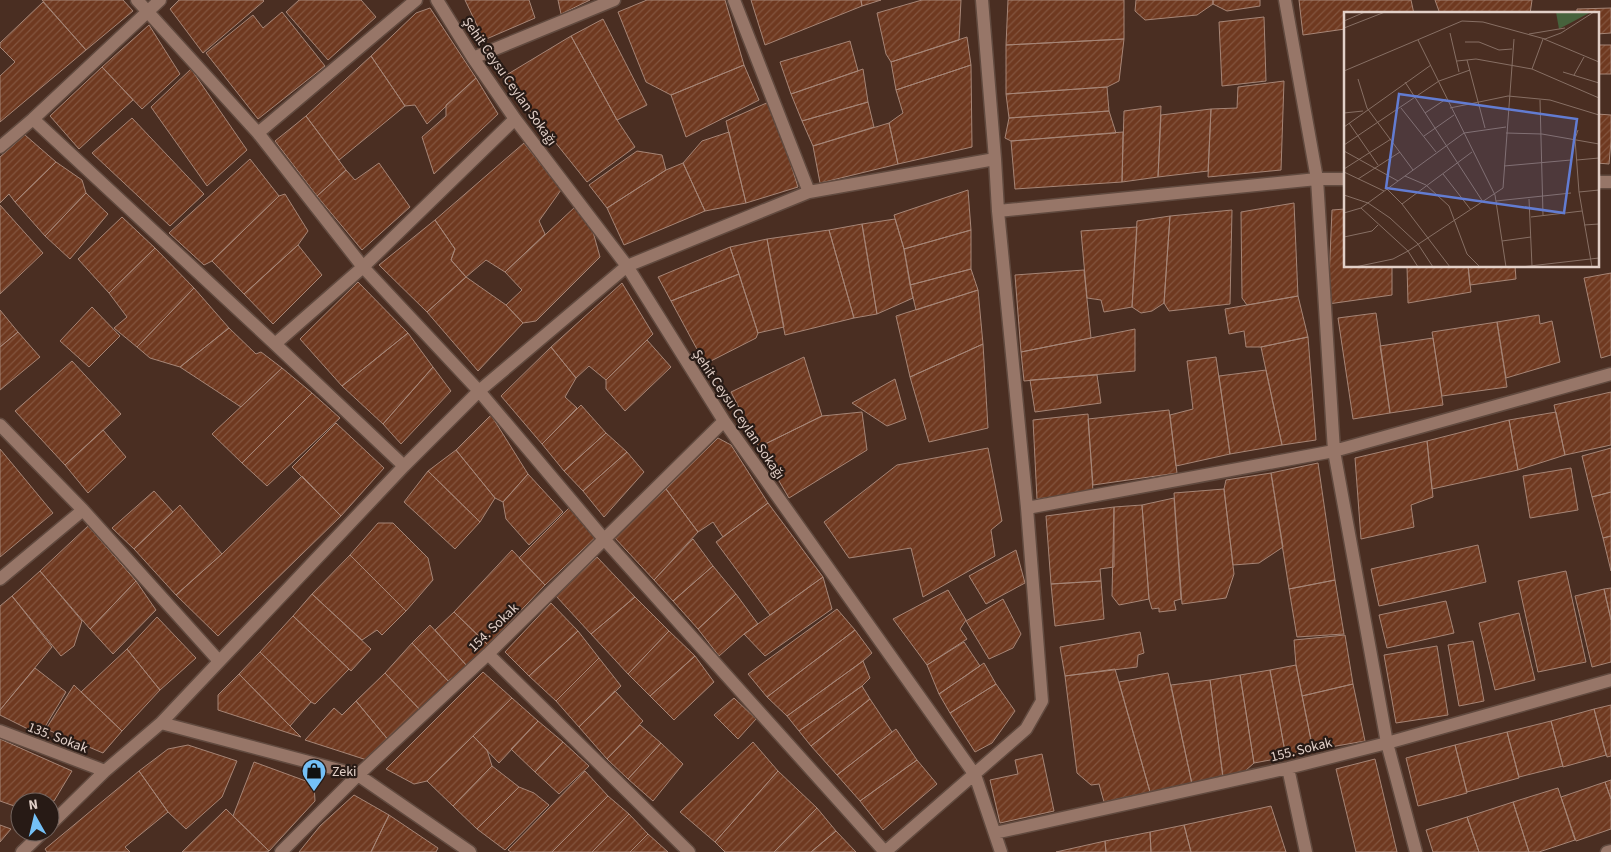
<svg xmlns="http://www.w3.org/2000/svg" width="1611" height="852" font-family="'Source Sans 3',sans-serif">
  <defs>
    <pattern id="building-hatch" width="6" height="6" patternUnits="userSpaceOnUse" patternTransform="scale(1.25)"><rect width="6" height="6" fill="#6f3920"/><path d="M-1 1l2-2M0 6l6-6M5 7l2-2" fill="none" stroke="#83553f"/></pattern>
  </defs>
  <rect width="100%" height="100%" fill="#4a2e22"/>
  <!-- building -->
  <path fill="url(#building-hatch)" stroke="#a68576" d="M42 0H123L133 11 86 50Z
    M179 0H263L264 1 203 53 170 9Z
    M299 0H361L376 17 328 60 286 12Z
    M465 0H529L535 18 484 40Z
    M558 0H590L561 14Z
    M647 0H725L744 65 671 95 646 82 618 12Z
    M751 0H861L862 6 765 45Z
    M861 0H881L862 6Z
    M922 0H961L959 40 891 62 886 54 877 13Z
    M1008 0H1124V39L1006 45Z
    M1136 0H1213V4L1197 15 1145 20 1135 11Z
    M1213 0H1260V6L1227 11 1213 4Z
    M1299 0H1411L1414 14H1345V29L1303 35Z
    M1435 0H1532L1530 14H1440Z
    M43 2 86 50 0 122V76L15 62 0 47V43Z
    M430 8 476 78 427 124 415 105 405 106 371 56 416 13Z
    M1611 8V33L1597 34V14H1577V9Z
    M282 12 325 66 258 119 206 53 253 15 263 28Z
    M1264 17 1266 81 1222 86 1219 22Z
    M603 19 647 105 617 120 571 36Z
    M149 25 180 74 142 109 102 67Z
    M571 36 617 120 635 147 587 182 503 77Z
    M967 37 971 65 896 90 891 62Z
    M1124 39 1119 81 1107 87 1006 94V45Z
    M850 41 858 71 791 94 780 62Z
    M1597 45H1611V74H1597Z
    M371 56 405 106 339 160 306 116Z
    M744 65 759 100 686 137 671 95Z
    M971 65 972 147 898 164 889 123 903 113 896 90Z
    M102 67 133 100 79 149 50 116Z
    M191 69 247 150 207 186 151 107Z
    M863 69 868 102 802 121 791 94Z
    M476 78 498 114 434 174 422 137 446 116V105Z
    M1284 81 1281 170 1208 177 1211 109 1237 108 1238 87Z
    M1107 87 1109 111 1009 118 1006 94Z
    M771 101 798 187 746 203 726 121Z
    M868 102 874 127 813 146 802 121Z
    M1161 106 1158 177 1122 182 1124 111Z
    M1211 109 1208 171 1158 177 1161 115Z
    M1109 111 1116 133 1011 141 1005 138 1009 118Z
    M1597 114 1611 115V141L1609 164 1597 163Z
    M306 116 346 170 317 196 275 141Z
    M132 118 204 194 170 226 92 153Z
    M889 123 898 164 820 183 813 146Z
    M729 132 746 203 705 211 683 163 702 141Z
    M1123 132 1122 182 1015 189 1011 141Z
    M25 135 56 162 15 202 9 194 0 203V157Z
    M524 143 561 190 539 221 545 234 505 272 486 260 466 277 451 260 455 249 435 220Z
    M637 151 662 155 666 170 607 208 589 185Z
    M250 159 279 196 212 261 204 265 169 233Z
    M56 162 82 180 86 193 45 236 15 202Z
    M379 163 410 207 362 250 317 196 346 170 355 180Z
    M683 163 705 211 624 245 607 208 666 170Z
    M968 190 971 230 904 249 894 215Z
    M86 193 108 214 70 259 45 236Z
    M285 194 308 231 298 245 244 294 212 261 279 196Z
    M1294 203 1298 296 1247 305 1242 298 1241 212Z
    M0 205 43 253 0 294Z
    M575 207 590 221 600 257 536 321 523 323 506 305 522 290 505 272Z
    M1345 209V266H1392V295L1328 304 1332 210Z
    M1232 210 1230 304 1169 311 1164 303 1170 216Z
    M1170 216 1164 303 1152 311 1141 313 1132 307 1137 221Z
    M122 217 155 248 109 293 78 259Z
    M895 219 904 249 913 298 877 314 862 224Z
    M435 220 455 249 451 260 466 277 427 312 379 265Z
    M862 224 877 314 854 318 829 230Z
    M1137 227 1132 307 1104 312 1101 300 1087 298 1081 231Z
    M829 230 854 318 785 335 767 239Z
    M971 230V269L910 285 904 249Z
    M767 239 784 327 758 333 730 247Z
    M298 245 322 275 273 324 244 294Z
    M730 247 739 274 671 301 658 277Z
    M155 248 194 288 137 347 114 328 127 317 109 293Z
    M1407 266H1468L1471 292 1408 303Z
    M1468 266H1515L1516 279 1470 285Z
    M971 269 978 290 916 310 910 285Z
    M1084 270 1091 338 1021 352 1015 275Z
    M1611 273V355L1601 358 1584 278Z
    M739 274 758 333 756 338 705 364 671 301Z
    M466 277 506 305 523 323 478 371 427 312Z
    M358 282 408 333 342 386 300 339Z
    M622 283 653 334 606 380 589 366 576 378 551 347Z
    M194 288 229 328 180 367 150 358 137 347Z
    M978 290 983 344 910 377 896 316Z
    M1298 296 1308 337 1261 347H1246L1244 331 1229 334 1225 309Z
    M92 307 120 336 89 367 60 341Z
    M0 310 18 332 0 347Z
    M1376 313 1390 413 1353 419 1338 318Z
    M1539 315 1540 324 1552 321 1560 362 1506 378 1497 322Z
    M1497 322 1507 387 1442 396 1432 332Z
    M229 328 256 354 261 352 282 368 241 407 180 367Z
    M1135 329V371L1024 381 1021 352Z
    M18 332 40 357 0 390V347Z
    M408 333 433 367 383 424 342 386Z
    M1308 337 1316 440 1282 445 1261 347Z
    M1433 338 1443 405 1390 413 1380 346Z
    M647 340 671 367 625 411 606 389V380Z
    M983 344 988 428 929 442 910 377Z
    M551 347 576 378 565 397 577 408 542 444 501 396Z
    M804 357 822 416 759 447 731 392Z
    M1216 357 1230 454 1176 466 1170 415 1193 409 1187 361Z
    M72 361 121 414 65 465 15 411Z
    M433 367 451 391 401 444 383 424Z
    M282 368 312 393 242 463 212 434Z
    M1266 370 1282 445 1230 454 1219 376Z
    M1097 375 1101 403 1035 412 1030 380Z
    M895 379 906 419 887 426 852 403Z
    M1611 392V445L1565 455 1554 405Z
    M312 393 340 418 267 486 242 463Z
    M581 405 606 433 564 471 542 444Z
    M1169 410 1177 473 1093 485 1088 419Z
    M862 412 867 450 789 498 759 447 822 416Z
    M1556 412 1565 455 1518 470 1509 420Z
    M1088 414 1093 492 1037 499 1033 420Z
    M491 415 528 474 503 502 495 498 456 450Z
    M1509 420 1518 470 1432 489 1427 441Z
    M336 423 384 468 341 516 292 467Z
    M103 430 126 457 88 493 65 465Z
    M606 433 627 452 583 491 564 471Z
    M718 438 731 445 768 503 723 537 713 522 698 532 666 489Z
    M1427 441 1433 497 1411 505 1414 527 1361 539 1355 458Z
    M988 448 1002 521 991 530 995 556 923 597 911 548 849 558 824 522 897 465Z
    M1611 448V492L1592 497 1582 456Z
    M0 449 53 513 0 557Z
    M456 450 495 498 480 522 428 471Z
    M627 452 644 472 604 517 583 491Z
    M1318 463 1335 580 1289 589 1271 473Z
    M1571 468 1578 510 1530 518 1523 476Z
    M428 471 480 522 455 549 404 502Z
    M1271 473 1283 547 1259 563 1233 565 1224 489 1226 480Z
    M528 474 563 512 529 545 506 519 503 502Z
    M302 476 341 516 218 636 176 595 222 554Z
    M666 489 698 532 654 580 614 537Z
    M1224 489 1234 574 1226 598 1182 604 1174 493Z
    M154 491 173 512 134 549 112 528Z
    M1611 492V536L1603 538 1592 497Z
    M1174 498 1181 599 1174 601 1176 610 1159 612V608L1152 609 1149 599 1142 505Z
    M768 503 823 577 770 615 716 542Z
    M180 505 222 554 176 595 134 549Z
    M1142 505 1149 599 1119 605 1112 596 1114 507Z
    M570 507 596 537 545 585 519 558Z
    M1114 507V567L1100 569 1101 581 1051 584 1046 516Z
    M378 523H393L428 558 433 580 406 611 350 555Z
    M88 526 136 581 90 629 40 571Z
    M1611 536V571L1603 538Z
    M693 539 713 566 673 601 654 580Z
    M1478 545 1486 582 1379 606 1371 569Z
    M512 550 545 585 488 645 454 612Z
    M1016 550 1025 583 986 604 969 576Z
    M350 555 406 611 382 635 377 630 362 640 312 594Z
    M597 557 635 597 591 634 556 596Z
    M713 566 736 594 698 629 673 601Z
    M40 571 82 621 74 646 61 656 12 596Z
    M1566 571 1586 662 1538 672 1518 581Z
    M823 577 832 609 765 656 744 634Z
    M1335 580 1344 634 1297 637 1289 589Z
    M136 581 156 610 113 654 90 629Z
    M1101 581 1104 619 1055 626 1051 584Z
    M1611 588V620L1604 589Z
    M1604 589 1611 620V662L1592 667 1575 596Z
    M948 590 966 620 960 629 967 639 927 665 893 619Z
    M312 594 371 649 351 671 293 616Z
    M736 594 758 624 744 634 719 656 698 629Z
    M12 596 52 647 0 710V606Z
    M635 597 669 631 628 674 591 634Z
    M1003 599 1021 634 1013 648 989 659 966 621Z
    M1446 601 1454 633 1387 648 1379 615Z
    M551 603 578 631 529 676 505 652Z
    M837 609 855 630 767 697 748 674Z
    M454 612 488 645 467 666 435 630Z
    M1519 613 1535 680 1495 690 1479 623Z
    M293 616 349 669 315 704 311 702 260 652Z
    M157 617 196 658 160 690 127 649Z
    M430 625 467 666 448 681 412 643Z
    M855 630 872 653 863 661 787 716 767 697Z
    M578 631 599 658 556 701 529 676Z
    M669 631 695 656 650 696 628 674Z
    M1140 632 1144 653 1138 655 1137 667 1065 676 1060 647Z
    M1345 635 1353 684 1302 696 1296 665 1294 640Z
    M1473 641 1484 701 1459 706 1448 645Z
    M964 642 980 666 939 694 927 665Z
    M412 643 453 686 423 713 385 673Z
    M1437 646 1448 715 1396 723 1384 655Z
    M127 649 160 690 122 731 81 692Z
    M260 652 311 702 290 726 239 674Z
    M695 656 714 682 674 720 650 696Z
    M599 658 621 686 579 727 556 701Z
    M863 661 870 678 862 686 799 731 787 716Z
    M984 663 996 684 950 713 939 694Z
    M1296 665 1313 750 1286 757 1270 670Z
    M35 668 66 692 40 735 0 715V710Z
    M1115 669 1150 792 1104 802 1099 784 1091 785 1077 773 1065 676Z
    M1270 670 1286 757 1254 763 1240 675Z
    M483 672 512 698 427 781 414 784 386 769Z
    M385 673 423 713 390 742 356 701Z
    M1168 673 1192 784 1150 792 1119 682Z
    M239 674 290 726 301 737 218 710V695Z
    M1240 675 1254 763 1245 771 1223 777 1210 680Z
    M1210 680 1223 777 1192 784 1171 685Z
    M996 684 1015 711 992 743 975 752 950 713Z
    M1353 684 1365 741 1313 750 1302 696Z
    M74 685 122 731 103 753 46 729Z
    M862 686 870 699 811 746 799 731Z
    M615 691 643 721 607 759 579 727Z
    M512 698 538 721 499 763 473 736Z
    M734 698 756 719 738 739 714 715Z
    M870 699 892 732 837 775 811 746Z
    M356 701 390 742 370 761 305 740 334 708 342 715Z
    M1611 705V756L1607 757 1594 709Z
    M1594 709 1606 755 1563 767 1551 721Z
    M538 721 563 742 535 772 511 749Z
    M1551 721 1563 766 1519 777 1507 732Z
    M640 725 661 743 628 779 607 759Z
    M896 729 917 760 860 801 837 775Z
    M1507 732 1519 778 1467 792 1455 745Z
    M473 736 487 750 492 766 453 806 427 781Z
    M0 739 72 771 54 801 50 803V802H20V808L0 801Z
    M563 742 589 766 559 794 535 772Z
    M753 742 778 771 715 842 680 812Z
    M661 743 683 764 653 801 628 779Z
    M188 745 237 761 222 797 186 829 168 812 139 771 168 749Z
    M1455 745 1467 793 1418 806 1406 758Z
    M1042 754 1054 811 1000 823 990 780 1018 774 1015 760Z
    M1375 759 1397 852H1356L1336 769Z
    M917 760 937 784 883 830 860 801Z
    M254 762 314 784 315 801 269 851 233 816Z
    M492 766 519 787 477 829 453 806Z
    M139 771 168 812 125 847 130 852H47L45 849Z
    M585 771 608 796 552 852H511L508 850Z
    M778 771 817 808 774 852H725L715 842Z
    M1611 780V799L1605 782Z
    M1605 782 1611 799V829L1576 841 1561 797Z
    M519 787 534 793 549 805 505 850 477 829Z
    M1558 788 1575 840 1539 852H1529L1513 802Z
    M354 795 389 815 371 852H299L320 826Z
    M608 796 629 814 592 852H552Z
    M1513 802 1529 852H1479L1467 817Z
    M1271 806 1286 852H1191L1184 825Z
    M817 808 836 831 811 852H774Z
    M226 809 269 851 267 852H182Z
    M629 814 648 834 630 852H592Z
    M389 815 438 848 436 852H371Z
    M1467 817 1479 852H1433L1426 830Z
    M0 825 11 829 0 842Z
    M1184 825 1191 852H1151L1150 832Z
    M836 831 856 852H811Z
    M1150 832 1151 852H1106L1105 841Z
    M648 834 668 852H630Z
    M1105 841 1106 852H1056Z"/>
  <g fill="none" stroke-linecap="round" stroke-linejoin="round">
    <defs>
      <path id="minor" d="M137 0 258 133 363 267 479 391 604 539 885 852
        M437 0 473 58 515 119 627 266 724 421 975 775 1001 852
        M734 0 809 192
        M1285 0 1317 179 1334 451 1387 743 1416 852
        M473 58 614 0
        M33 119 275 344 404 466
        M258 133 416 0
        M0 147 33 119 160 0
        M1597 182H1611
        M998 211 1317 179H1345
        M275 344 363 267 515 119
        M0 425 83 510 219 661
        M1027 508 1334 451 1611 374
        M0 579 83 510
        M488 654 689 852
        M161 723 358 775 470 852
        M0 731 105 771
        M1288 768 1306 852
        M50 825 105 771 161 723 404 466 479 391 627 266 809 192 995 159
        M995 833 1288 768 1387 743 1611 680
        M22 852 43 832
        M281 852 358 775 488 654 724 421
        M885 852 1026 729 1042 701 1027 508 998 211 995 159 982 0
        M1607 852 1611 851"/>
    </defs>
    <!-- minor casing -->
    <use href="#minor" stroke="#614a3f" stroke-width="15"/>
    <!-- minor -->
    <use href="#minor" stroke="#977668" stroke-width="12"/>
  </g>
  <!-- icons -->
  <defs>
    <symbol id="shop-pin" viewBox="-11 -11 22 30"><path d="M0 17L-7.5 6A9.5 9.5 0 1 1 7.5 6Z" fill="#74c0f6" stroke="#271a15"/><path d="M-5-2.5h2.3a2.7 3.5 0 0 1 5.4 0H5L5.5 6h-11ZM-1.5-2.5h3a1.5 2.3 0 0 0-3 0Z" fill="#111"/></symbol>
  </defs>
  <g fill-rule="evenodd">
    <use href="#shop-pin" x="300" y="757" width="28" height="38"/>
  </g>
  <g text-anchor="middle" stroke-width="4.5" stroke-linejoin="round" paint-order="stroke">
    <!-- street labels -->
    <g font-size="14" fill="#e2d0c8" stroke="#271a15">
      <text transform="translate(510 81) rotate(55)" y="5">Şehit Ceysu Ceylan Sokağı</text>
      <text transform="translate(739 414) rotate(56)" y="5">Şehit Ceysu Ceylan Sokağı</text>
      <text transform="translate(493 627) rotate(-44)" y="5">154. Sokak</text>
      <text transform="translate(58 737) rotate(21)" y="5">135. Sokak</text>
      <text transform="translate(1301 749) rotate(-14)" y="5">155. Sokak</text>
    </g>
    <!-- poi labels -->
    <g font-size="14" fill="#e2d0c8" stroke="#271a15" text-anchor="start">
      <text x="332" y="776">Zeki</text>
    </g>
  </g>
  <!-- overview -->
  <g transform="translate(1344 12)">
    <rect width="255" height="255" fill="#4a2e22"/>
    <path d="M212 0H247L215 17Z" fill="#46623c"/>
    <path fill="none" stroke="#876f64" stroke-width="1" d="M0 9 21 0M0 16 41 0M106 21 115 60M185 22 221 16M200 27 255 50M74 28 151 183 162 255M121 30H135L155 38 168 37M123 48 141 116M113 49 132 47 188 57 255 86M188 57 199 27M0 59 118 9 139 10 201 27 217 21 250 0M219 60 255 71M230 63 240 45M14 67 23 96 69 158M61 70 139 190M196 88 199 203M57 96 92 140M106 96 164 84 206 88 255 103M0 101 19 99M81 101 102 87M5 111 34 153M0 115 87 53M234 118 231 127 235 180 248 255M162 121 198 122 255 132M80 124 110 103M0 133 95 69 126 58M0 139 54 169M233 148 255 146M160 154 227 148M0 157 47 127M0 160 40 179M99 162 127 198M61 164 82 173 105 194 123 242 136 255M14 167 56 140M43 177 58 192 106 255M235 180 255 178M0 183 24 191 46 206 74 232 89 255M185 187 188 254M152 189 227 181M58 192 128 140M17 196 64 239 74 255M0 201 17 196 120 121 162 115M187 205 238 199M240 213 255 212M0 225 28 219 34 213M158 229 187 225M11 255 49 247 64 239 159 176 170 27M177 255 255 246"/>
    <path fill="#627cd2" fill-opacity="0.15" stroke="#627cd2" stroke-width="2.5" d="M55 82 233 107 220 201 42 176Z"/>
    <rect width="255" height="255" fill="none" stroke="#e2d0c8" stroke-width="2.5"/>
  </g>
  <!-- north arrow -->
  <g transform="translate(35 817) rotate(352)"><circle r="24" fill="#271a15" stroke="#72635d"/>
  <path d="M0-4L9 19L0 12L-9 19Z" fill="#74c0f6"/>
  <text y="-8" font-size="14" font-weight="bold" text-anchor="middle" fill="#e2d0c8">N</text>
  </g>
</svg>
